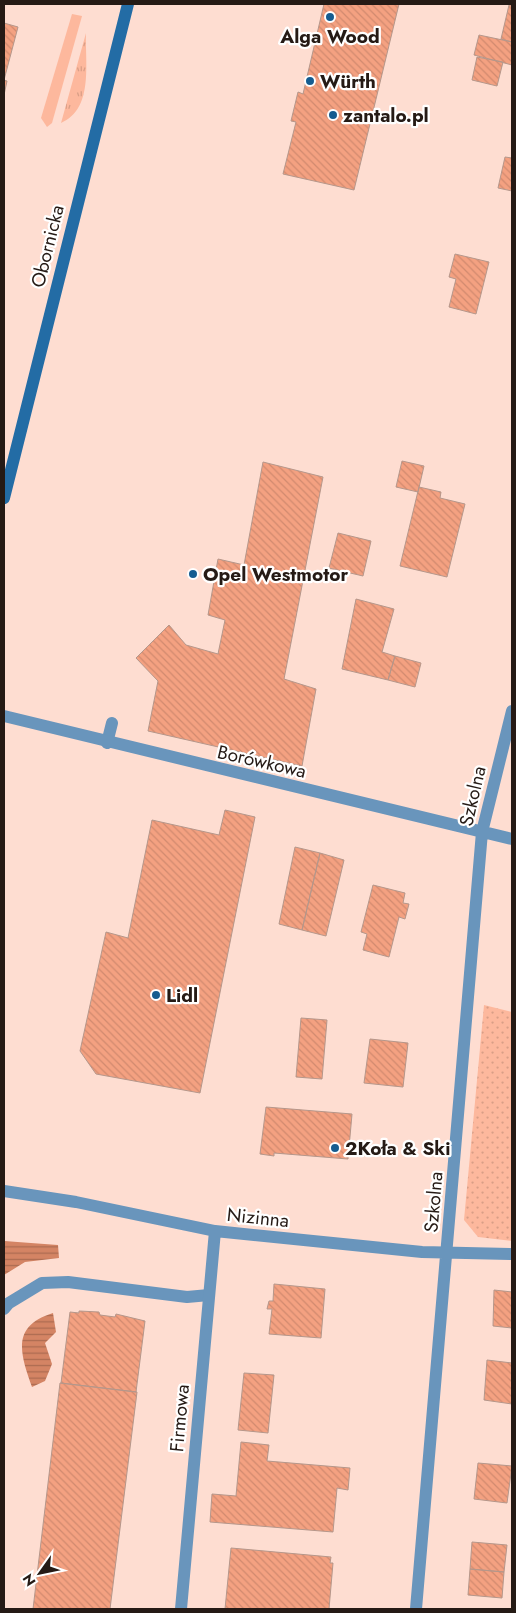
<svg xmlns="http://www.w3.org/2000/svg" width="516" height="1613" font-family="Jost,sans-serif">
  <defs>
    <pattern id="grass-tufts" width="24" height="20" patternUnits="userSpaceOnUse" patternTransform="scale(1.25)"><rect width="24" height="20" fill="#fdb89d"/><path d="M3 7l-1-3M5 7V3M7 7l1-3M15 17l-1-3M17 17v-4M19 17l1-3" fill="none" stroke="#d99e86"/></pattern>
    <pattern id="park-dots" width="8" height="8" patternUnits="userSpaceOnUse" patternTransform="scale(1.25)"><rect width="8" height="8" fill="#fdb89d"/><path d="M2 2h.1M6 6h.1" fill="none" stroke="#d99e86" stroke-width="1.8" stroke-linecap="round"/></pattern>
    <pattern id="water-rules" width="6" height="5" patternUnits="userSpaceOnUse" patternTransform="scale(1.25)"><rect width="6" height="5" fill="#d48464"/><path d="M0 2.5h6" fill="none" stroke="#ac6b51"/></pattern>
    <pattern id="building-back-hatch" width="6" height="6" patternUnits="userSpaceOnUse" patternTransform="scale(1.25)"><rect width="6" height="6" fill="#f4a181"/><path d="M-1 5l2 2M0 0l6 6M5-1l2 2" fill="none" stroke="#d18a6f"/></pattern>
  </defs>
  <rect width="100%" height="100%" fill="#feddd1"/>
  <!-- grass -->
  <path fill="url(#grass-tufts)" d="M86 33C85 63 94 109 61 123Z"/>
  <!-- park -->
  <path fill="url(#park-dots)" d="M484 1005 512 1012V1241L478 1237 464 1220Z"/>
  <!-- garden -->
  <path fill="#fdb89d" d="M72 14 82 16 52 123 47 127 41 118Z"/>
  <!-- water -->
  <path fill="url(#water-rules)" d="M4 1241 58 1245 59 1258 25 1262 4 1275Z
    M53 1313 56 1332 45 1343 52 1364 45 1381 32 1387C20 1353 11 1326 53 1313Z"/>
  <!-- building -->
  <path fill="url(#building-back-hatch)" stroke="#b5978b" d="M324 4H399L354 190 283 174 296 122 291 121 298 92 303 94Z
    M509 5H512V42L501 39Z
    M4 23 18 27 4 80 7 81 4 95Z
    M479 35 512 42V65L474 55Z
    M477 57 503 62 497 86 472 80Z
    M505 157 512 158V191L498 188Z
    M455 254 489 262 476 314 449 307 456 279 449 277Z
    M402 461 424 466 418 492 396 487Z
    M263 462 323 477 284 679 316 689 302 766 148 731 158 681 136 658 169 625 186 645 218 654 225 620 208 615 218 559 244 565Z
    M419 487 441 492 440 498 465 504 447 577 400 566Z
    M338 533 371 541 363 576 329 568Z
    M356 599 394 609 382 652 395 656 388 680 342 669Z
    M395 656 421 663 415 687 388 680Z
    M225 810 255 817 200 1093 96 1074 80 1051 106 932 128 938 152 820 219 835Z
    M295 847 320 853 302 930 279 924Z
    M320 853 344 860 326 936 302 930Z
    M373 885 405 893 403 903 409 904 405 919 399 917 389 957 363 950 367 934 361 932Z
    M301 1018 327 1020 322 1079 296 1077Z
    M370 1039 408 1043 403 1087 364 1083Z
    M266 1107 352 1114 348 1159 274 1153V1156L260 1154Z
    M274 1284 325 1289 321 1338 269 1334 272 1309H267L269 1301H273Z
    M494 1290 512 1292V1328L493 1326Z
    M79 1311 99 1312 100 1315 115 1317 116 1314 145 1321 136 1392 61 1383 70 1312 79 1313Z
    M487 1360 512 1363V1404L484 1400Z
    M244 1373 274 1375 268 1433 238 1430Z
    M60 1383 137 1392 110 1609H33Z
    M241 1442 269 1445 267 1461 350 1468 348 1490 337 1488 333 1532 210 1522 212 1494 236 1496Z
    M478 1463 512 1466 507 1503 474 1499Z
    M472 1542 507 1545 504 1572 470 1569Z
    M231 1548 331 1557 330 1563H333L329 1609H225Z
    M470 1569 504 1572 502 1598 468 1595Z"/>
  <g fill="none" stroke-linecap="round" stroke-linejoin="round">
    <!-- service -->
    <path stroke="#6995bc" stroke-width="12" d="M107 743 112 723
      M4 1309 9 1303 42 1283 68 1282 187 1297 209 1295"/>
    <!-- minor -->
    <path stroke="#6995bc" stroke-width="12" d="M4 716 512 839
      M4 1191 76 1202 215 1231 422 1252 512 1254
      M181 1609 215 1231
      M416 1609 482 832 512 711"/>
    <!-- secondary -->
    <path stroke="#236ca5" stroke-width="12" d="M4 498 128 4"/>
  </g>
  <!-- markers -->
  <g fill="#155c90" stroke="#fff" stroke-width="2">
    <circle cx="330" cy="17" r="5"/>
    <circle cx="310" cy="81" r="5"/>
    <circle cx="333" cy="115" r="5"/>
    <circle cx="193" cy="574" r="5"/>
    <circle cx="156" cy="995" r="5"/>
    <circle cx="335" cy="1148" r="5"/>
  </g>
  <g text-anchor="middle" stroke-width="4.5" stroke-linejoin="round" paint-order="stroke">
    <!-- poi labels -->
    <g font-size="19" font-weight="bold" fill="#251a15" stroke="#fff" text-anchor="start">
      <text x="330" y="43" text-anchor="middle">Alga Wood</text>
      <text x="320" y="88">Würth</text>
      <text x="343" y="122">zantalo.pl</text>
      <text x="203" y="581">Opel Westmotor</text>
      <text x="166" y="1002">Lidl</text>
      <text x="345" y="1155">2Koła &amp; Ski</text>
    </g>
    <!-- street labels -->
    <g font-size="19" fill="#251a15" stroke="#fff">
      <text transform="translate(47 246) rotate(-76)" y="7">Obornicka</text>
      <text transform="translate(262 761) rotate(13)" y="7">Borówkowa</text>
      <text transform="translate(472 796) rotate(-77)" y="7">Szkolna</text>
      <text transform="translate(433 1202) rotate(-85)" y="7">Szkolna</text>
      <text transform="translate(258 1217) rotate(6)" y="7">Nizinna</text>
      <text transform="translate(179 1418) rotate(-85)" y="7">Firmowa</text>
    </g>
  </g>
  <!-- border -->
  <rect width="516" height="1613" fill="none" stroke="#251a15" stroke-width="10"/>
  <!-- north arrow -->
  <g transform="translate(40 1573) rotate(237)" stroke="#ffffff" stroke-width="4" paint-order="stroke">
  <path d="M0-4L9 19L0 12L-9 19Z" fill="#251a15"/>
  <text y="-8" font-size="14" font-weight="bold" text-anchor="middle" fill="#251a15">N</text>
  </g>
</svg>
